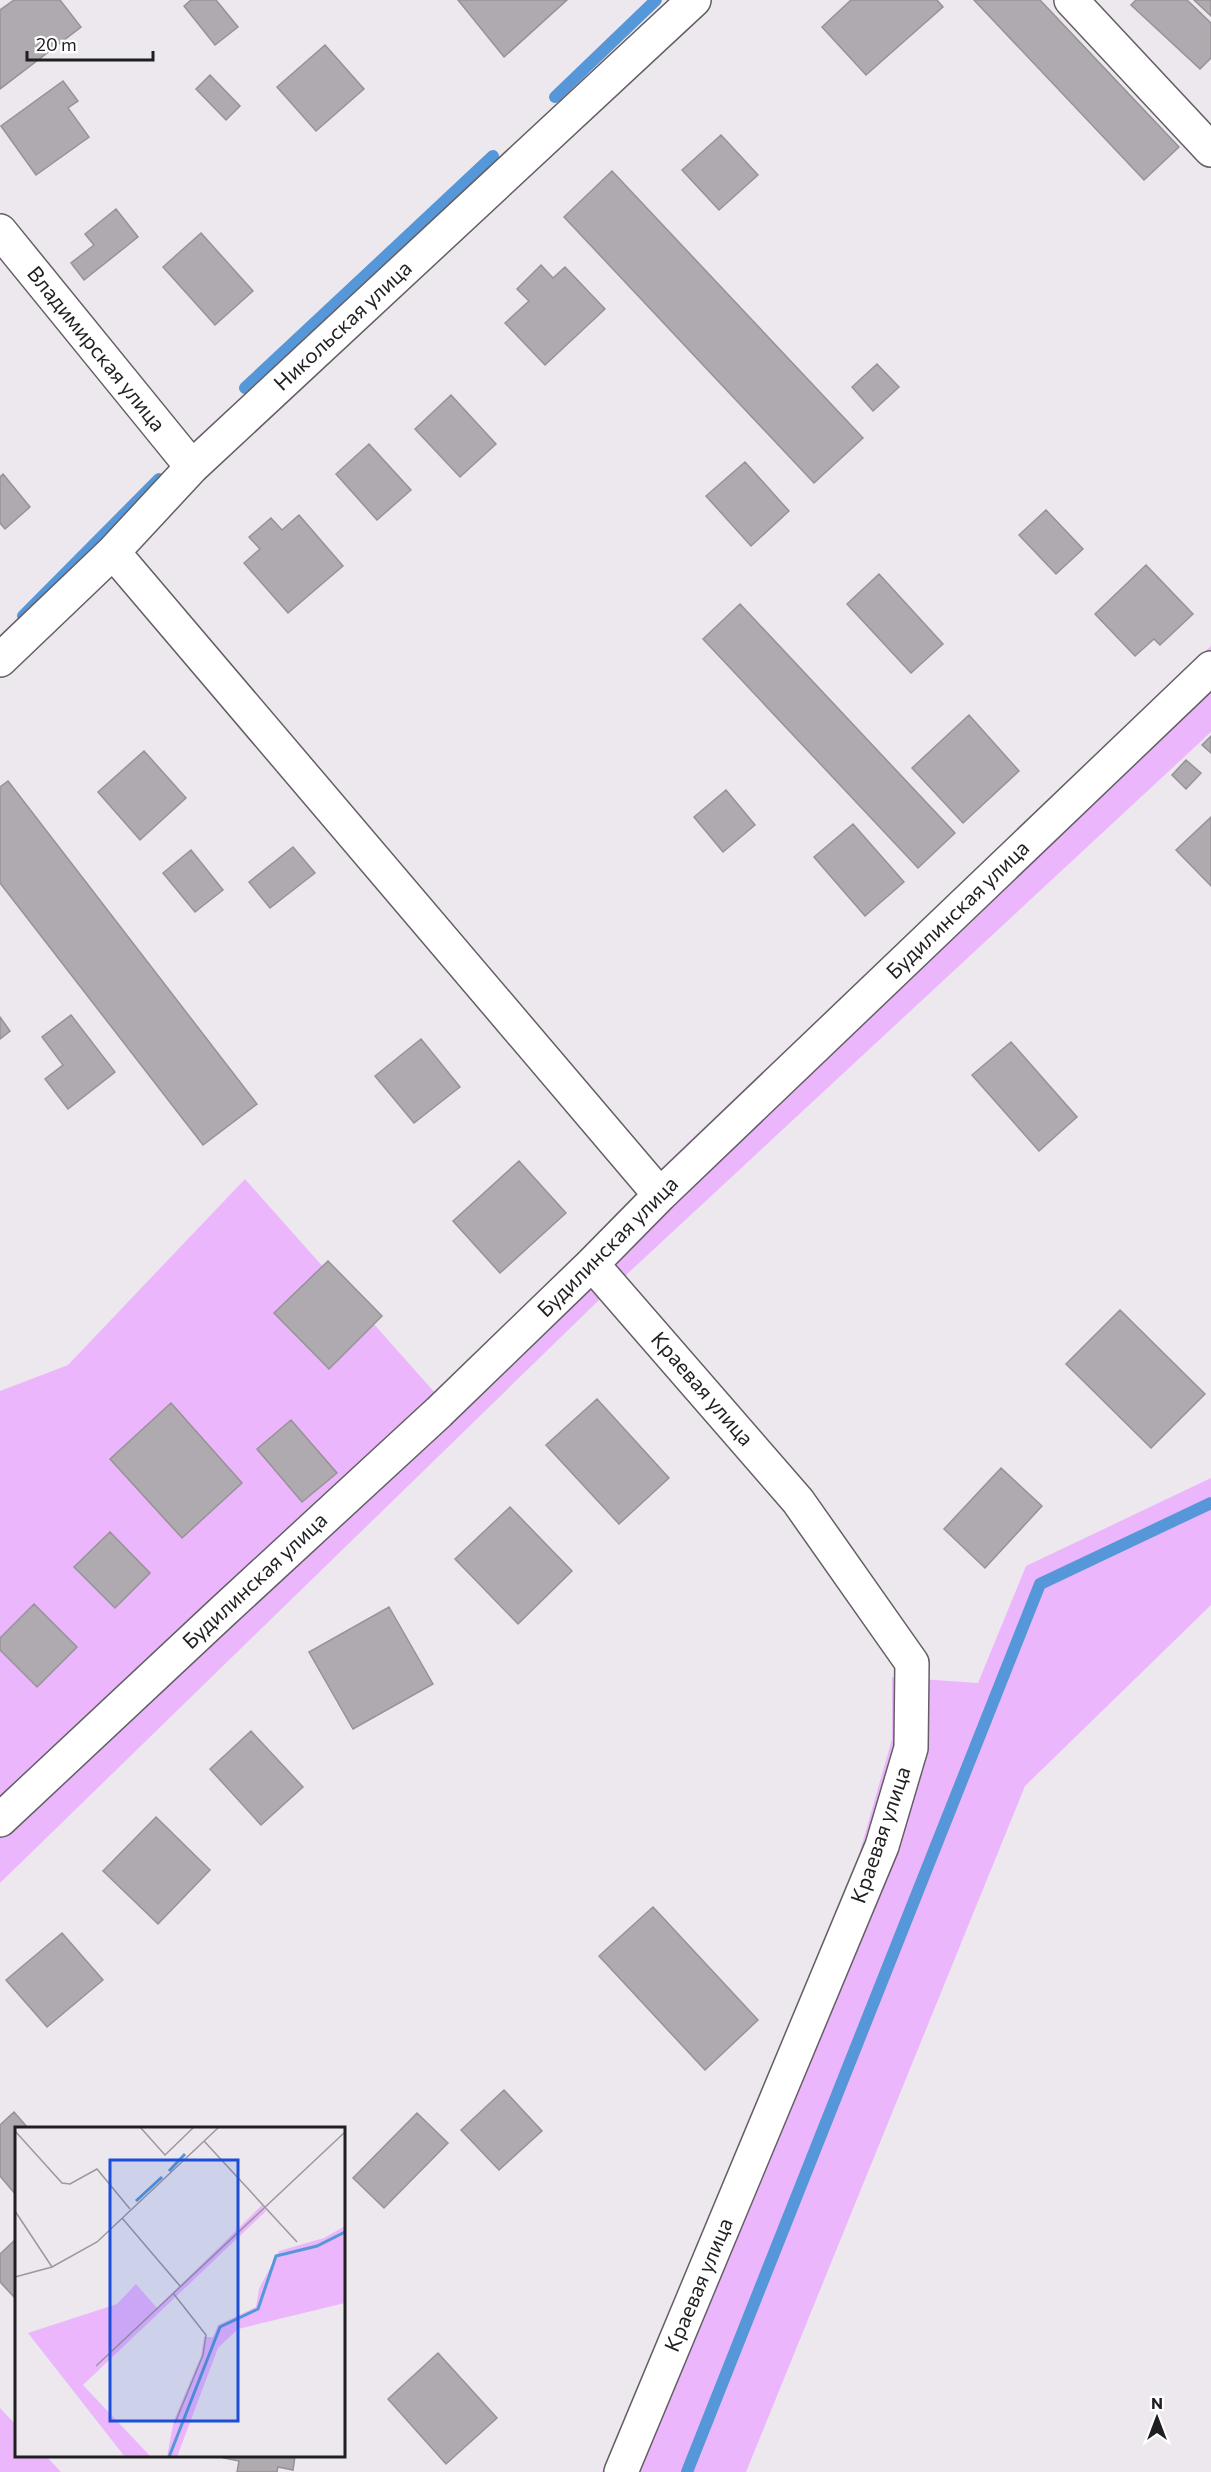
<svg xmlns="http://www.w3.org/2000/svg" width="1211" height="2472" font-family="Commissioner,sans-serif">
  <rect width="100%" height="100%" fill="#ede8ee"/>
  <!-- green -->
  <path fill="#ecb6fc" d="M1211 646V732L597 1302 0 1883V1391L68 1365 245 1179 444 1403 632 1217 655 1174Z
    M1211 1478V1605L1025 1786 746 2472H602L641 2383 859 1855 892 1739V1677L978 1683 1026 1566Z
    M0 2408 16 2425V2456H46L61 2472H0Z"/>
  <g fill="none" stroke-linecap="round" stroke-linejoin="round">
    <!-- stream -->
    <path stroke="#5597d8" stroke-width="12" d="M555 97 656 0
      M245 388 493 156
      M23 616 159 479
      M687 2472 1040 1584 1211 1503"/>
  </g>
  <!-- building -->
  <path fill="#aeaaaf" stroke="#969297" stroke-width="1.5" d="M14 0H60L81 27 0 89V10Z
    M191 0H216L238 27 215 45 184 6Z
    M458 0H567L504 57Z
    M851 0H937L943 7 866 75 822 27Z
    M974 0H1040L1179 147 1144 180Z
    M1136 0H1187L1211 23V58L1200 69 1131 5Z
    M1194 0H1211V16Z
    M325 45 364 89 316 131 277 87Z
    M210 75 240 106 226 120 196 89Z
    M63 81 78 101 68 108 89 137 36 175 1 126Z
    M721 135 758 175 719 210 682 170Z
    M612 171 863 438 814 483 564 217Z
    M116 209 138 237 84 280 71 263 94 245 85 234Z
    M201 233 253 291 215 325 163 267Z
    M541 265 553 278 565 267 605 309 545 365 505 323 529 301 517 289Z
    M877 364 899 387 873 411 852 387Z
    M451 395 496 444 460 477 415 429Z
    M369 444 411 490 377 520 336 474Z
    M745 462 789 511 751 546 706 496Z
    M3 474 30 507 5 529 0 523V477Z
    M1046 510 1083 549 1056 574 1019 535Z
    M299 515 343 566 288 613 244 563 260 549 249 537 271 518 282 530Z
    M1146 565 1193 614 1160 645 1154 639 1135 656 1095 614Z
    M879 574 943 644 911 673 847 604Z
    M740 604 955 833 918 868 703 639Z
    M969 715 1019 771 963 823 912 768Z
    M1211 736V753L1202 745Z
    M144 751 186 798 140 840 98 792Z
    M1186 760 1201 773 1186 789 1172 775Z
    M8 781 257 1104 203 1145 0 883V787Z
    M726 790 755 825 723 852 694 817Z
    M1211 817V886L1176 850Z
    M853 824 904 882 865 916 814 857Z
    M293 847 315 873 270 908 249 882Z
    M191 850 223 890 195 912 163 873Z
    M71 1015 115 1072 68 1109 45 1079 63 1065 42 1037Z
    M0 1017 10 1031 0 1039Z
    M421 1039 460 1087 414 1123 375 1076Z
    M1011 1042 1077 1117 1039 1151 972 1075Z
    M519 1161 566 1213 500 1273 453 1221Z
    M328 1261 382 1316 329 1369 274 1313Z
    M1120 1310 1205 1394 1151 1448 1066 1364Z
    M597 1399 669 1478 619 1524 546 1445Z
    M171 1403 242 1483 182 1538 110 1459Z
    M291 1420 337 1473 302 1502 257 1449Z
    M1001 1468 1042 1506 985 1568 944 1529Z
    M510 1507 572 1571 518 1624 455 1559Z
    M110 1532 150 1573 115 1608 74 1567Z
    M34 1604 77 1647 37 1687 0 1650V1638Z
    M389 1607 433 1684 353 1729 309 1652Z
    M251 1731 303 1787 261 1825 210 1769Z
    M156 1817 210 1870 158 1924 103 1871Z
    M653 1907 758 2020 705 2070 599 1956Z
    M62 1933 103 1980 47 2027 6 1980Z
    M504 2090 542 2131 499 2170 461 2130Z
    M14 2112 28 2128H16V2195L0 2176V2125Z
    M417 2113 448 2143 384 2208 353 2178Z
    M16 2239V2299L0 2282V2254Z
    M438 2353 497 2418 446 2464 388 2399Z
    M225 2456H295L293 2470 278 2467 277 2472H237L239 2461 224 2458Z"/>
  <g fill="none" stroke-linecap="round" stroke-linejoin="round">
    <defs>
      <path id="minor" d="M1071 0 1211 150
        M0 231 192 467
        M113 552 660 1195
        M0 660 113 552 192 467 694 0
        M592 1264 798 1501 912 1663 911 1748 882 1846 621 2472
        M0 1820 220 1614 439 1412 592 1264 660 1195 1211 668"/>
    </defs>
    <!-- minor casing -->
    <use href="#minor" stroke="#635f64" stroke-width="36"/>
    <!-- minor -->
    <use href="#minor" stroke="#fff" stroke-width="33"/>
  </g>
  <g text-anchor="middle" stroke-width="4.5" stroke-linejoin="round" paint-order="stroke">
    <!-- street labels -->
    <g font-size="21" fill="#1f1e20" stroke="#fff">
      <text transform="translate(343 326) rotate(-43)" y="7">Никольская улица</text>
      <text transform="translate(96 349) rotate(51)" y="7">Владимирская улица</text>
      <text transform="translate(958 910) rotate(-44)" y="7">Будилинская улица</text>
      <text transform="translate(608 1247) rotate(-45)" y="7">Будилинская улица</text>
      <text transform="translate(702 1389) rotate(49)" y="7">Краевая улица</text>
      <text transform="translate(255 1581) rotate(-43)" y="7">Будилинская улица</text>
      <text transform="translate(881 1835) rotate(-71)" y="7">Краевая улица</text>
      <text transform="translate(699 2285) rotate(-67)" y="7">Краевая улица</text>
    </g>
  </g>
  <!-- overview -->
  <g transform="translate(15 2127)">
    <rect width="330" height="330" fill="#ede8ee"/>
    <path d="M247 78 251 84 68 258 136 330H110L13 206 102 177 121 157 142 181ZM330 99V176L223 202 203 221 162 330H152L159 293 186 229 189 210H198L203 198 241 180 244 162 264 124 309 111Z" fill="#ecb6fc"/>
    <path fill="none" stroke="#5597d8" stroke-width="3" d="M154 44 170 27M121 74 147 50M154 330 205 200 243 182 261 129 302 119 330 105"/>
    <path fill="none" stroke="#9b979c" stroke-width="1.5" d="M125 0 150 28 179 0M0 4 47 56 55 57 82 42 115 82M189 14 282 115M0 84 37 140M107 91 165 159M0 150 37 140 82 115 204 0M158 166 191 208 188 228 160 296M81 239 330 5"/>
    <path fill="#1d4ed8" fill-opacity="0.15" stroke="#1d4ed8" stroke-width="3" d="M95 33H223V294H95Z"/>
    <rect width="330" height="330" fill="none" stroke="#1f1e20" stroke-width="3"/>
  </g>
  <!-- north arrow -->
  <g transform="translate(1157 2418)" stroke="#ffffff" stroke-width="4.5" paint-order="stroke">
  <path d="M0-4.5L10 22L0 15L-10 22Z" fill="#1f1e20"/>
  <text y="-9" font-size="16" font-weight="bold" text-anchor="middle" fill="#1f1e20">N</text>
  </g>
  <!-- scale -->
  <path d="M27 51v9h126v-9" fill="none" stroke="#1f1e20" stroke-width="3"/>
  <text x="36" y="51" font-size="18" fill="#1f1e20" stroke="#ffffff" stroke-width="4.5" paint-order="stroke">20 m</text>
</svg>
